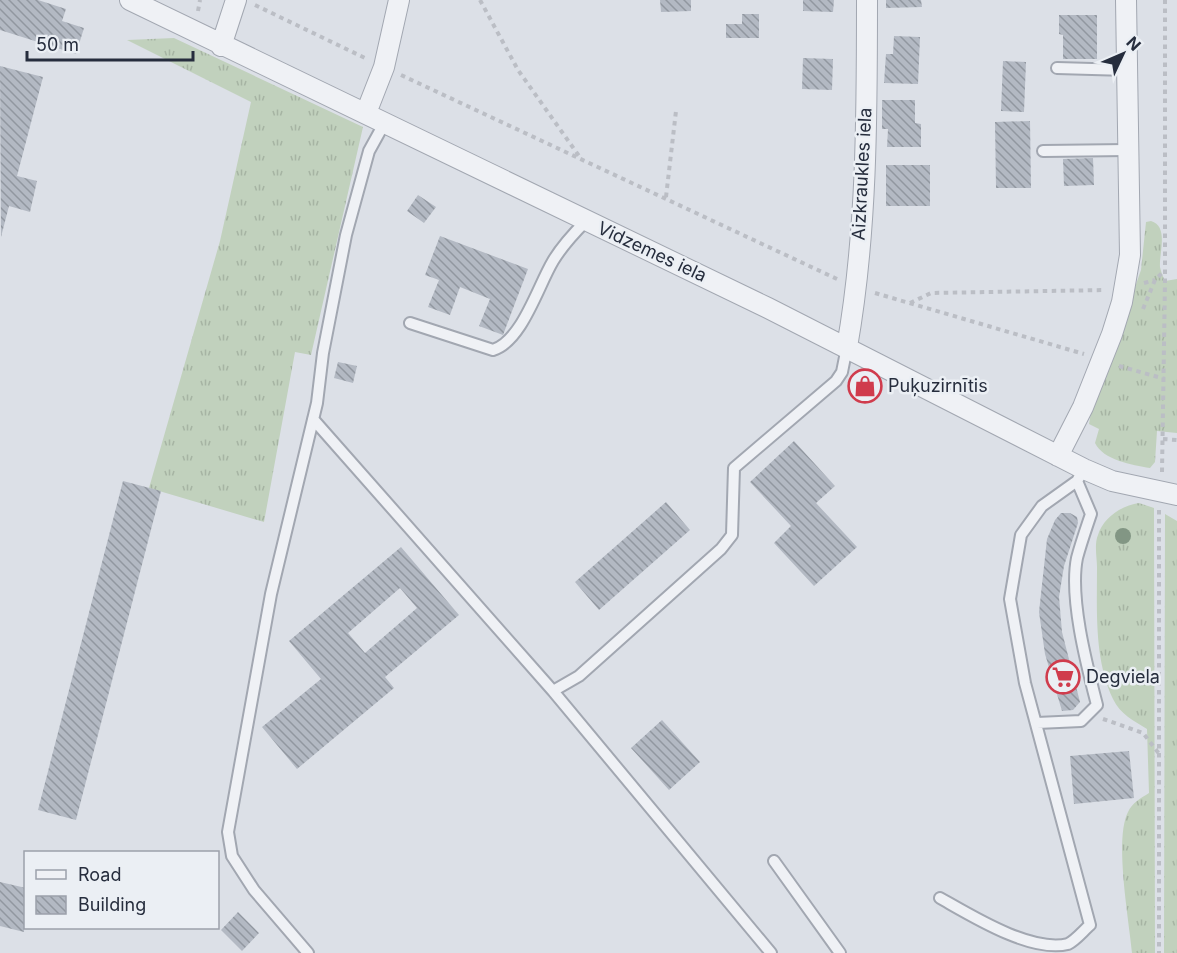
<svg xmlns="http://www.w3.org/2000/svg" width="1177" height="953" font-family="Inter,sans-serif">
  <defs>
    <pattern id="grass-tufts" width="24" height="20" patternUnits="userSpaceOnUse" patternTransform="scale(1.5)"><rect width="24" height="20" fill="#c1d1bd"/><path d="M3 7l-1-3M5 7V3M7 7l1-3M15 17l-1-3M17 17v-4M19 17l1-3" fill="none" stroke="#a6b4a3"/></pattern>
    <pattern id="building-back-hatch" width="6" height="6" patternUnits="userSpaceOnUse" patternTransform="scale(1.5)"><rect width="6" height="6" fill="#b3b9c3"/><path d="M-1 5l2 2M0 0l6 6M5-1l2 2" fill="none" stroke="#9197a0"/></pattern>
  </defs>
  <rect width="100%" height="100%" fill="#dce0e7"/>
  <!-- grass -->
  <path fill="url(#grass-tufts)" d="M174 38 363 127 311 355 295 352 264 522 149 488 220 241 251 102 127 40Z
    M1151 221C1169 226 1159 253 1160 267 1161 272 1163 277 1165 281L1177 279V433L1157 431 1155 462 1150 468C1132 465 1103 460 1095 443L1099 429 1089 424 1091 412 1141 270 1146 222Z
    M1139 503 1154 508 1155 953H1132C1129 920 1114 839 1128 812 1132 803 1141 798 1149 793L1147 729C1134 721 1120 714 1113 699 1094 659 1097 611 1097 567 1097 558 1094 544 1098 535 1103 518 1122 505 1139 503Z
    M1165 514 1177 521V953H1164Z"/>
  <!-- building -->
  <path fill="url(#building-back-hatch)" fill-rule="evenodd" d="M0 0H38L66 9 62 21 84 28 76 54 0 30Z
    M660 0H691V11L661 12Z
    M803 0H834L833 12 803 11Z
    M886 0H921L922 7 886 8Z
    M742 14H759V38H726V24H742Z
    M1059 15H1097V59H1063V35L1059 34Z
    M894 36 920 37 918 84 884 83 886 54H893Z
    M803 58 833 59 832 90 802 89Z
    M1003 61 1026 62 1024 112 1001 111Z
    M0 66 43 77 17 176 37 181 30 212 9 206 1 237Z
    M882 100H915V123L921 124V147H887L888 129H882Z
    M1030 121 1031 188H996L995 122Z
    M1093 158 1094 185 1064 186 1063 159Z
    M886 165H930V206H886Z
    M418 195 436 207 424 223 407 211Z
    M440 236 528 269 503 335 479 326 490 299 460 287 450 315 428 307 439 280 425 275Z
    M338 362 357 366 353 383 334 378Z
    M794 441 835 486 816 503 857 547 814 586 774 543 791 526 750 482Z
    M123 481 161 491 76 820 38 810Z
    M666 502 690 530 599 610 575 582Z
    M1061 513H1070L1077 517 1078 523 1064 566 1059 597 1062 632 1080 702 1073 710 1062 711 1045 654 1039 612 1047 539 1055 520Z
    M401 547 459 615 385 677 394 688 297 769 262 727 321 679 289 641ZM400 588 417 608 365 653 348 633Z
    M662 720 700 762 669 790 631 748Z
    M1129 751 1134 798 1074 804 1070 756Z
    M0 882 26 888 24 932 0 926Z
    M238 912 259 933 242 951 221 930Z"/>
  <g fill="none" stroke-linecap="round" stroke-linejoin="round">
    <defs>
      <path id="service" d="M1057 68 1127 70
        M1043 151 1127 150
        M410 323 493 350C522 341 538 286 553 261 562 246 574 233 586 221
        M313 419 553 691 771 953
        M553 691 579 676 721 549 732 535 734 468 836 381 842 372 847 347
        M1037 723 1081 721 1097 705C1087 666 1069 598 1077 558 1081 543 1086 529 1091 514L1077 481
        M774 861 840 953
        M940 898C972 916 1031 953 1068 944 1076 940 1083 931 1090 925L1025 683 1010 599 1021 535 1042 506 1077 481 1084 469
        M308 953 254 890 232 856 228 832 271 594 317 403 323 353 346 235 369 151 385 122"/>
      <path id="minor" d="M130 0 768 308 1084 469 1112 481 1177 495
        M221 46 236 0
        M366 113 384 67 399 0
        M847 347C867 234 867 115 867 0
        M1058 456 1083 407 1112 334 1122 302 1130 255 1126 0"/>
    </defs>
    <!-- service casing -->
    <use href="#service" stroke="#a2a7b1" stroke-width="14"/>
    <!-- minor casing -->
    <use href="#minor" stroke="#a2a7b1" stroke-width="22"/>
    <!-- path -->
    <path stroke="#bbbec5" stroke-width="4" stroke-dasharray="4.5 4.5" stroke-linecap="butt" d="M480 0 518 70 579 156
      M255 5 367 59
      M198 11 200 0
      M401 75 837 279
      M666 197 676 111
      M1144 283 1155 280
      M875 293 1084 354
      M910 303 931 293 1105 290
      M1143 309 1155 280 1164 271
      M1119 366 1165 379
      M1163 439 1177 440
      M1162 472 1165 281V0
      M1159 510V953
      M1103 719 1143 733 1160 755"/>
    <!-- service -->
    <use href="#service" stroke="#eff1f5" stroke-width="10"/>
    <!-- minor -->
    <use href="#minor" stroke="#eff1f5" stroke-width="20"/>
  </g>
  <!-- trees -->
  <circle fill="#829684" cx="1123" cy="536" r="8"/>
  <!-- icons -->
  <defs>
    <symbol id="shop-ring" viewBox="-11 -11 22 22"><circle r="9.5" fill="#ebeff4" stroke="#d03c4d" stroke-width="1.5"/><path d="M-5-2.5h2.3a2.7 3.5 0 0 1 5.4 0H5L5.5 6h-11ZM-1.5-2.5h3a1.5 2.3 0 0 0-3 0Z" fill="#d03c4d"/></symbol>
    <symbol id="supermarket-ring" viewBox="-11 -11 22 22"><circle r="9.5" fill="#ebeff4" stroke="#d03c4d" stroke-width="1.5"/><path d="M-6-5.5h2.5l.6 2H6L4.5 2H-2.5L-4.4-4H-6ZM-1.5 3.2a1.3 1.3 0 1 0 .1 0ZM3 3.2a1.3 1.3 0 1 0 .1 0Z" fill="#d03c4d"/></symbol>
  </defs>
  <g fill-rule="evenodd">
    <use href="#shop-ring" x="846" y="367" width="38" height="38"/>
    <use href="#supermarket-ring" x="1044" y="658" width="38" height="38"/>
  </g>
  <g text-anchor="middle" stroke-width="5" stroke-linejoin="round" paint-order="stroke">
    <!-- street labels -->
    <g font-size="18" fill="#262d3d" stroke="#ebeff4">
      <text transform="translate(862 174) rotate(-87)" y="6">Aizkraukles iela</text>
      <text transform="translate(652 252) rotate(25)" y="6">Vidzemes iela</text>
    </g>
    <!-- poi labels -->
    <g font-size="18" fill="#262d3d" stroke="#ebeff4" text-anchor="start">
      <text x="888" y="392">Puķuzirnītis</text>
      <text x="1086" y="683">Degviela</text>
    </g>
  </g>
  <!-- legend -->
  <rect x="24" y="851" width="195" height="78" fill="#ebeff4" stroke="#9ca1ab" stroke-width="1.5"/>
  <rect x="36" y="870" width="30" height="9" fill="#eff1f5" stroke="#9ca1ab" stroke-width="1.5"/>
  <text x="78" y="881" font-size="18" fill="#262d3d">Road</text>
  <rect x="36" y="896" width="30" height="18" fill="url(#building-back-hatch)" stroke="#9ca1ab" stroke-width="1.5"/>
  <text x="78" y="911" font-size="18" fill="#262d3d">Building</text>
  <!-- north arrow -->
  <g transform="translate(1123 54) rotate(46)" stroke="#ebeff4" stroke-width="4.5" paint-order="stroke">
  <path d="M0-4.5L10 22L0 15L-10 22Z" fill="#262d3d"/>
  <text y="-9" font-size="16" font-weight="bold" text-anchor="middle" fill="#262d3d">N</text>
  </g>
  <!-- scale -->
  <path d="M27 51v9h166v-9" fill="none" stroke="#262d3d" stroke-width="3"/>
  <text x="36" y="51" font-size="18" fill="#262d3d" stroke="#ebeff4" stroke-width="4.5" paint-order="stroke">50 m</text>
</svg>
